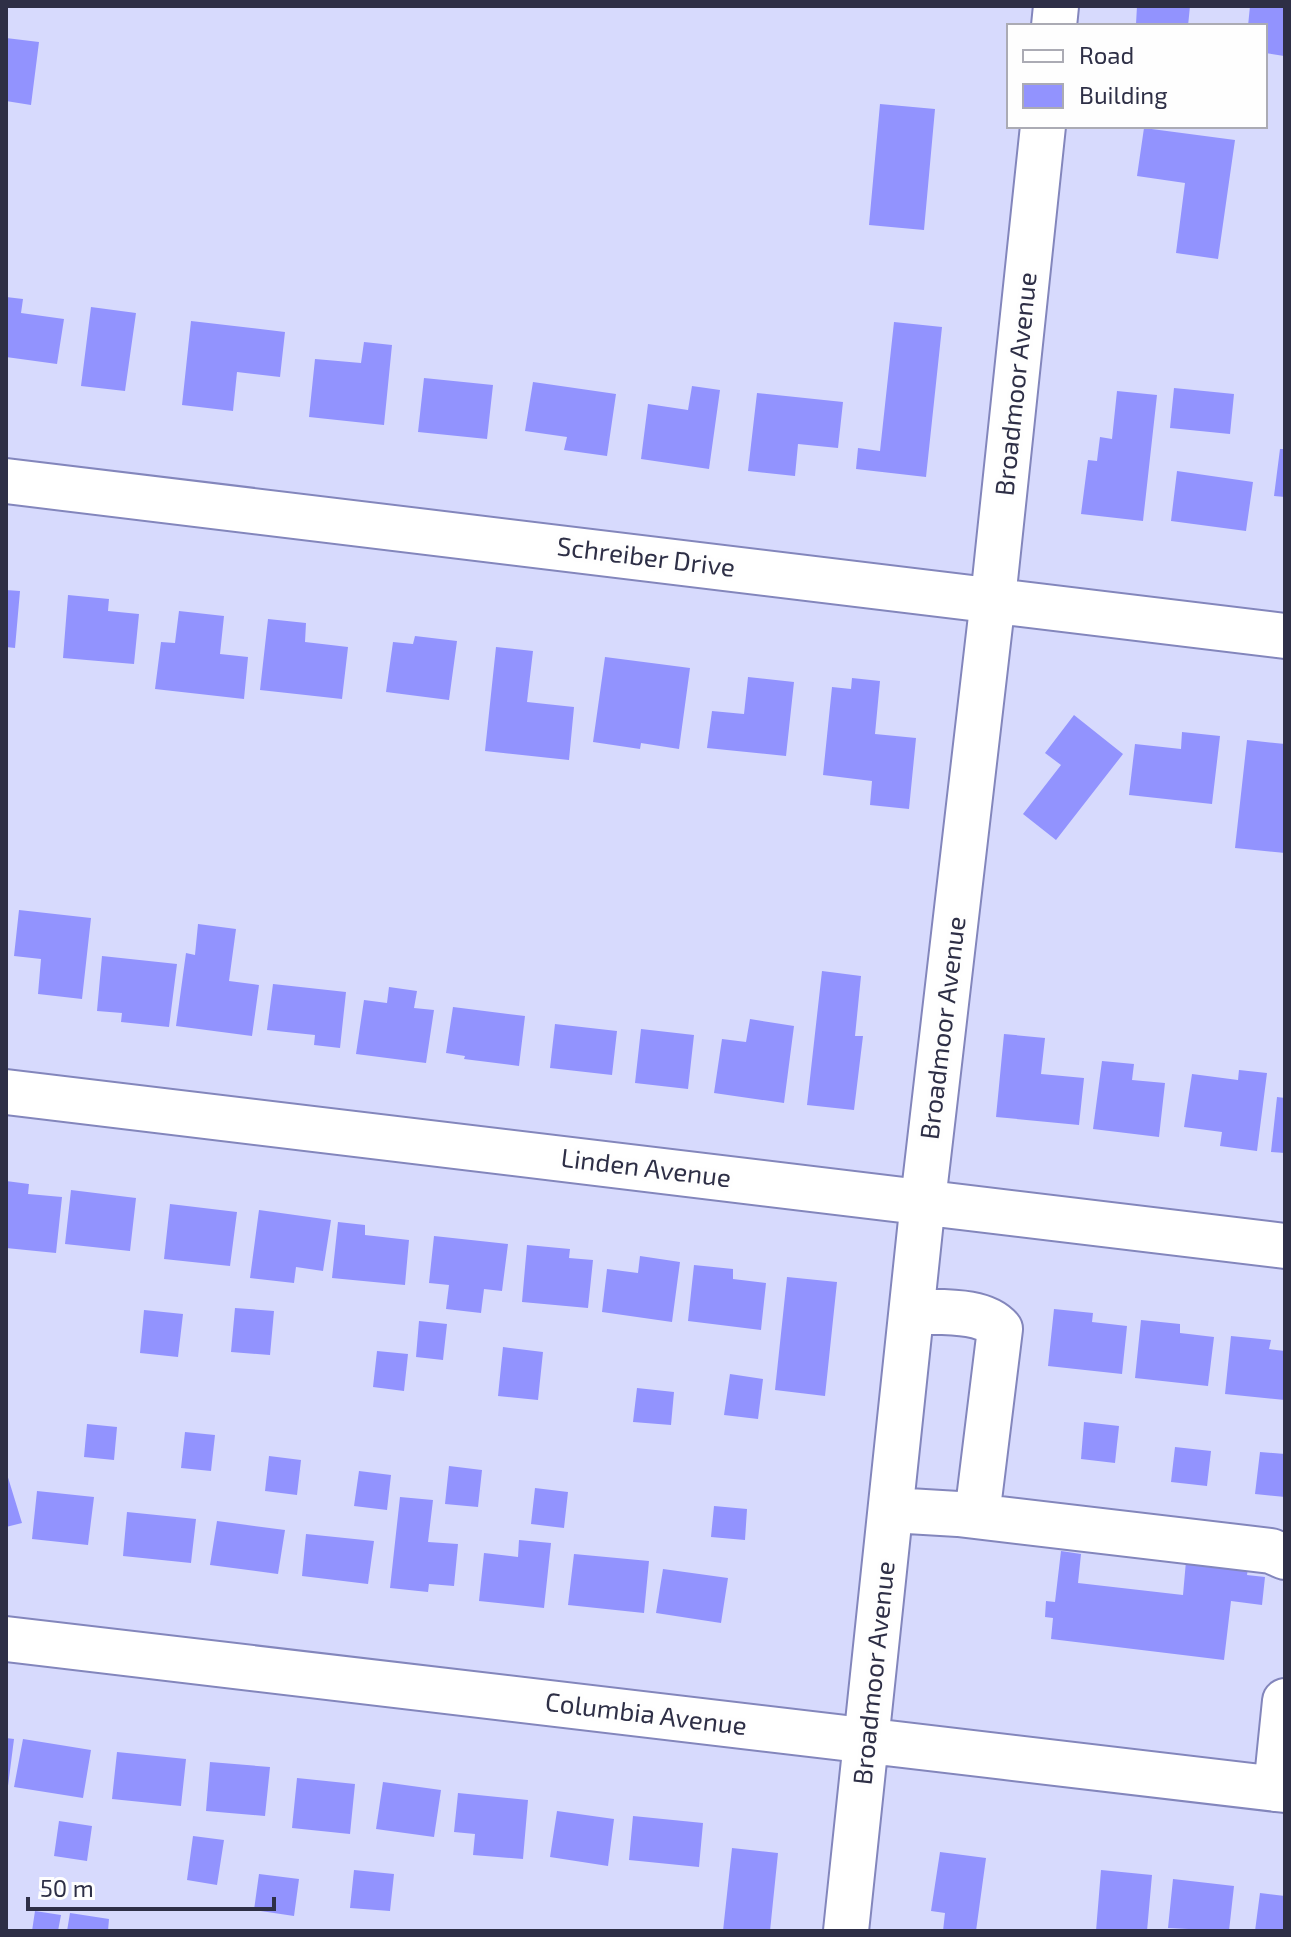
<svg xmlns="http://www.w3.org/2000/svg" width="1291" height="1937" font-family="'Exo 2',sans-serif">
  <rect width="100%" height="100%" fill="#d7dafd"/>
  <!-- building -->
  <path fill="#9293fe" d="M1137 6H1190L1188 26 1136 24Z
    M1250 6H1285L1284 56 1265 53V26H1248Z
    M6 38 39 42 31 105 6 101Z
    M880 104 935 109 924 230 869 225Z
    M1144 128 1235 140 1218 259 1176 253 1185 183 1137 176Z
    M6 297 23 299 21 313 64 319 57 364 6 357Z
    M91 307 136 313 125 391 81 386Z
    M191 321 285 332 280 377 237 372 233 411 182 405Z
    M894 322 942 327 926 477 856 469 858 448 880 451Z
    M364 342 392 345 384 425 309 417 315 359 361 363Z
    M424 378 493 385 487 439 418 432Z
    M533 382 616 394 607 456 564 450 567 437 525 431Z
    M692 386 720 390 709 469 641 459 648 404 688 410Z
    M1174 388 1234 394 1230 434 1170 428Z
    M1117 391 1157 395 1143 521 1081 514 1088 460 1097 461 1100 437 1112 439Z
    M757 393 843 402 838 448 798 444 795 476 748 471Z
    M1280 449H1285V497L1274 496Z
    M1177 471 1253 482 1246 531 1171 521Z
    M6 590 20 591 15 648 6 647Z
    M68 595 109 599 108 611 139 614 134 664 63 658Z
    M179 611 224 616 220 654 248 657 244 699 155 689 161 642 175 643Z
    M268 619 306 623 305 642 348 647 342 699 260 690Z
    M415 636 457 641 449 700 386 692 393 642 413 644Z
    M496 647 533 651 527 702 574 707 569 760 485 751Z
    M605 657 690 668 679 749 641 743 640 749 593 742Z
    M748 677 794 682 786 756 707 748 712 711 744 714Z
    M852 678 880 681 875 734 916 738 909 809 870 805 872 781 823 775 832 687 851 689Z
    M1074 715 1123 754 1056 840 1023 814 1061 765 1045 753Z
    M1182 732 1220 736 1212 804 1129 795 1135 744 1181 749Z
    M1247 740 1285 744V853L1235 848Z
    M19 910 91 918 82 999 38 994 41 959 14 956Z
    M198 924 236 929 229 981 259 985 252 1036 176 1026 186 953 195 955Z
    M102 956 177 964 169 1027 121 1022 122 1013 97 1011Z
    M822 971 861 976 855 1036H863L854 1110 807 1105Z
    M273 984 346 992 340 1048 314 1045 315 1035 267 1030Z
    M389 987 417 991 414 1008 434 1010 426 1063 356 1054 364 1000 387 1003Z
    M453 1007 525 1016 519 1066 464 1059 465 1056 446 1053Z
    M750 1019 794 1026 784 1103 714 1093 722 1039 746 1042Z
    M555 1024 617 1031 612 1075 550 1068Z
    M641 1029 694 1035 688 1089 635 1083Z
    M1004 1034 1045 1038 1041 1074 1084 1078 1079 1125 996 1117Z
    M1102 1061 1134 1064 1132 1080 1165 1083 1159 1137 1093 1129Z
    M1239 1070 1267 1073 1257 1151 1220 1146 1222 1132 1184 1127 1192 1074 1238 1080Z
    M1277 1097 1285 1098V1153L1271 1152Z
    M6 1181 29 1184 28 1194 62 1197 56 1253 6 1248Z
    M71 1190 136 1198 130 1251 65 1244Z
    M170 1204 237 1212 230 1266 164 1259Z
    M259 1210 331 1220 323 1271 296 1267 294 1283 250 1278Z
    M338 1222 365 1225V1235L409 1240 405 1285 332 1278Z
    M434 1236 508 1244 502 1291 484 1289 481 1313 446 1309 449 1285 429 1283Z
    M527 1245 570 1249 569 1258 593 1260 588 1308 522 1302Z
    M640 1256 680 1262 672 1322 602 1312 607 1269 638 1273Z
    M694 1265 733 1269V1279L766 1283 761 1330 688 1321Z
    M787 1277 837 1282 825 1396 775 1390Z
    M235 1308 274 1311 270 1355 231 1352Z
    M1054 1309 1093 1313 1092 1322 1127 1326 1122 1374 1048 1366Z
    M144 1310 183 1314 178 1357 140 1353Z
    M1141 1320 1180 1324V1333L1214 1337 1208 1386 1135 1378Z
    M419 1321 447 1324 443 1360 416 1357Z
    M1231 1336 1271 1340 1269 1349 1285 1351V1400L1225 1394Z
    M503 1347 543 1352 538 1400 498 1396Z
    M377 1351 408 1354 404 1391 373 1387Z
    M730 1374 763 1379 758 1419 724 1415Z
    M637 1388 674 1392 671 1425 633 1422Z
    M1084 1422 1119 1426 1115 1463 1081 1459Z
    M87 1424 117 1427 114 1460 84 1457Z
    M185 1432 215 1435 211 1471 181 1468Z
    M1175 1447 1211 1451 1207 1486 1171 1482Z
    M1260 1452 1285 1454V1497L1255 1494Z
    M269 1456 301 1460 297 1495 265 1491Z
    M449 1466 482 1470 478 1507 445 1504Z
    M6 1471 22 1523 6 1527Z
    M359 1471 391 1475 387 1510 354 1506Z
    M535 1488 568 1492 564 1528 531 1524Z
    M37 1491 94 1497 88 1545 32 1539Z
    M400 1497 433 1500 428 1542 458 1544 454 1586 429 1584 428 1592 390 1588Z
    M714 1506 747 1509 745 1540 711 1537Z
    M127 1512 196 1519 191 1563 123 1556Z
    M217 1521 285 1530 278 1574 210 1565Z
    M306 1534 374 1541 368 1584 302 1576Z
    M519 1540 551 1543 544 1608 479 1601 484 1553 518 1557Z
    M1061 1551 1081 1554 1078 1583 1183 1595 1186 1561 1248 1568 1247 1575 1265 1577 1262 1605 1231 1601 1224 1660 1051 1639 1053 1618 1045 1617 1046 1601 1055 1602Z
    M574 1554 649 1561 644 1613 568 1605Z
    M663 1569 728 1578 721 1623 656 1613Z
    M6 1738 14 1739 8 1786H6Z
    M23 1739 91 1750 83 1798 14 1787Z
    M117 1752 186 1759 181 1806 112 1799Z
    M210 1762 270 1767 265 1816 206 1811Z
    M297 1778 355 1784 350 1834 292 1828Z
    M383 1782 441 1790 434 1837 376 1829Z
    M458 1793 528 1800 523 1859 473 1855 475 1834 454 1832Z
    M557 1811 614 1819 608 1866 550 1857Z
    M633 1816 703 1823 699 1867 629 1860Z
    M59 1821 92 1826 87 1861 54 1856Z
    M193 1836 224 1840 217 1885 187 1880Z
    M732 1848 778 1853 770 1931H723Z
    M940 1852 986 1858 976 1931H943L945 1913 931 1911Z
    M354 1870 394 1874 390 1911 350 1908Z
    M1101 1870 1152 1875 1147 1931H1096Z
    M259 1874 299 1879 294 1916 254 1910Z
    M1173 1879 1234 1886 1229 1931 1168 1928Z
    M1260 1893 1285 1896V1931H1255Z
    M35 1911 61 1915 58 1931H32Z
    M70 1913 109 1919 108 1931H67Z"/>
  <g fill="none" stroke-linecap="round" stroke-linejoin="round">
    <defs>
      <path id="minor" d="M1054 26 1056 6
        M6 481 1285 636
        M6 1092 1285 1246
        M912 1311C938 1313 982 1308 1000 1329L977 1516
        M891 1510 958 1514 1271 1551 1285 1557
        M6 1639 1285 1790
        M1276 1789 1285 1701
        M846 1931 923 1201 993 599 1043 126"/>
    </defs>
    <!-- minor casing -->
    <use href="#minor" stroke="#8386bc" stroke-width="48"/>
    <!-- minor -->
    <use href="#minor" stroke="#fff" stroke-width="44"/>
  </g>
  <g text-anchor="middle" stroke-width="8" stroke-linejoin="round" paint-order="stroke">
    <!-- street labels -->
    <g font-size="26" fill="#2e2f46" stroke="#fefefe">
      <text transform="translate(1016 384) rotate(-84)" y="9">Broadmoor Avenue</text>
      <text transform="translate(646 557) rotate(7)" y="9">Schreiber Drive</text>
      <text transform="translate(943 1028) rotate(-83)" y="9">Broadmoor Avenue</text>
      <text transform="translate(646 1168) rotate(7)" y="9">Linden Avenue</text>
      <text transform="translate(874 1673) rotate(-84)" y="9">Broadmoor Avenue</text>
      <text transform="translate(646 1714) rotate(7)" y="9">Columbia Avenue</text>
    </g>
  </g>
  <!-- border -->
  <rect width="1291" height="1937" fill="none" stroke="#2e2f46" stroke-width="16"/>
  <!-- legend -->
  <rect x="1007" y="24" width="260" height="104" fill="#fefefe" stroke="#ababb4" stroke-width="2"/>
  <rect x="1023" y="50" width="40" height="12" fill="#ffffff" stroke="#ababb4" stroke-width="2"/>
  <text x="1079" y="64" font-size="24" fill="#2e2f46">Road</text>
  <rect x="1023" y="84" width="40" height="24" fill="#9293fe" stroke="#ababb4" stroke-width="2"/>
  <text x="1079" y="104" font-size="24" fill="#2e2f46">Building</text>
  <!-- scale -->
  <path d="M28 1897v12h246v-12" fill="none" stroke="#2e2f46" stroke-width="4"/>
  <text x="40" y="1897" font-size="24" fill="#2e2f46" stroke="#fefefe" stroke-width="6" paint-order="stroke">50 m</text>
</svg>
